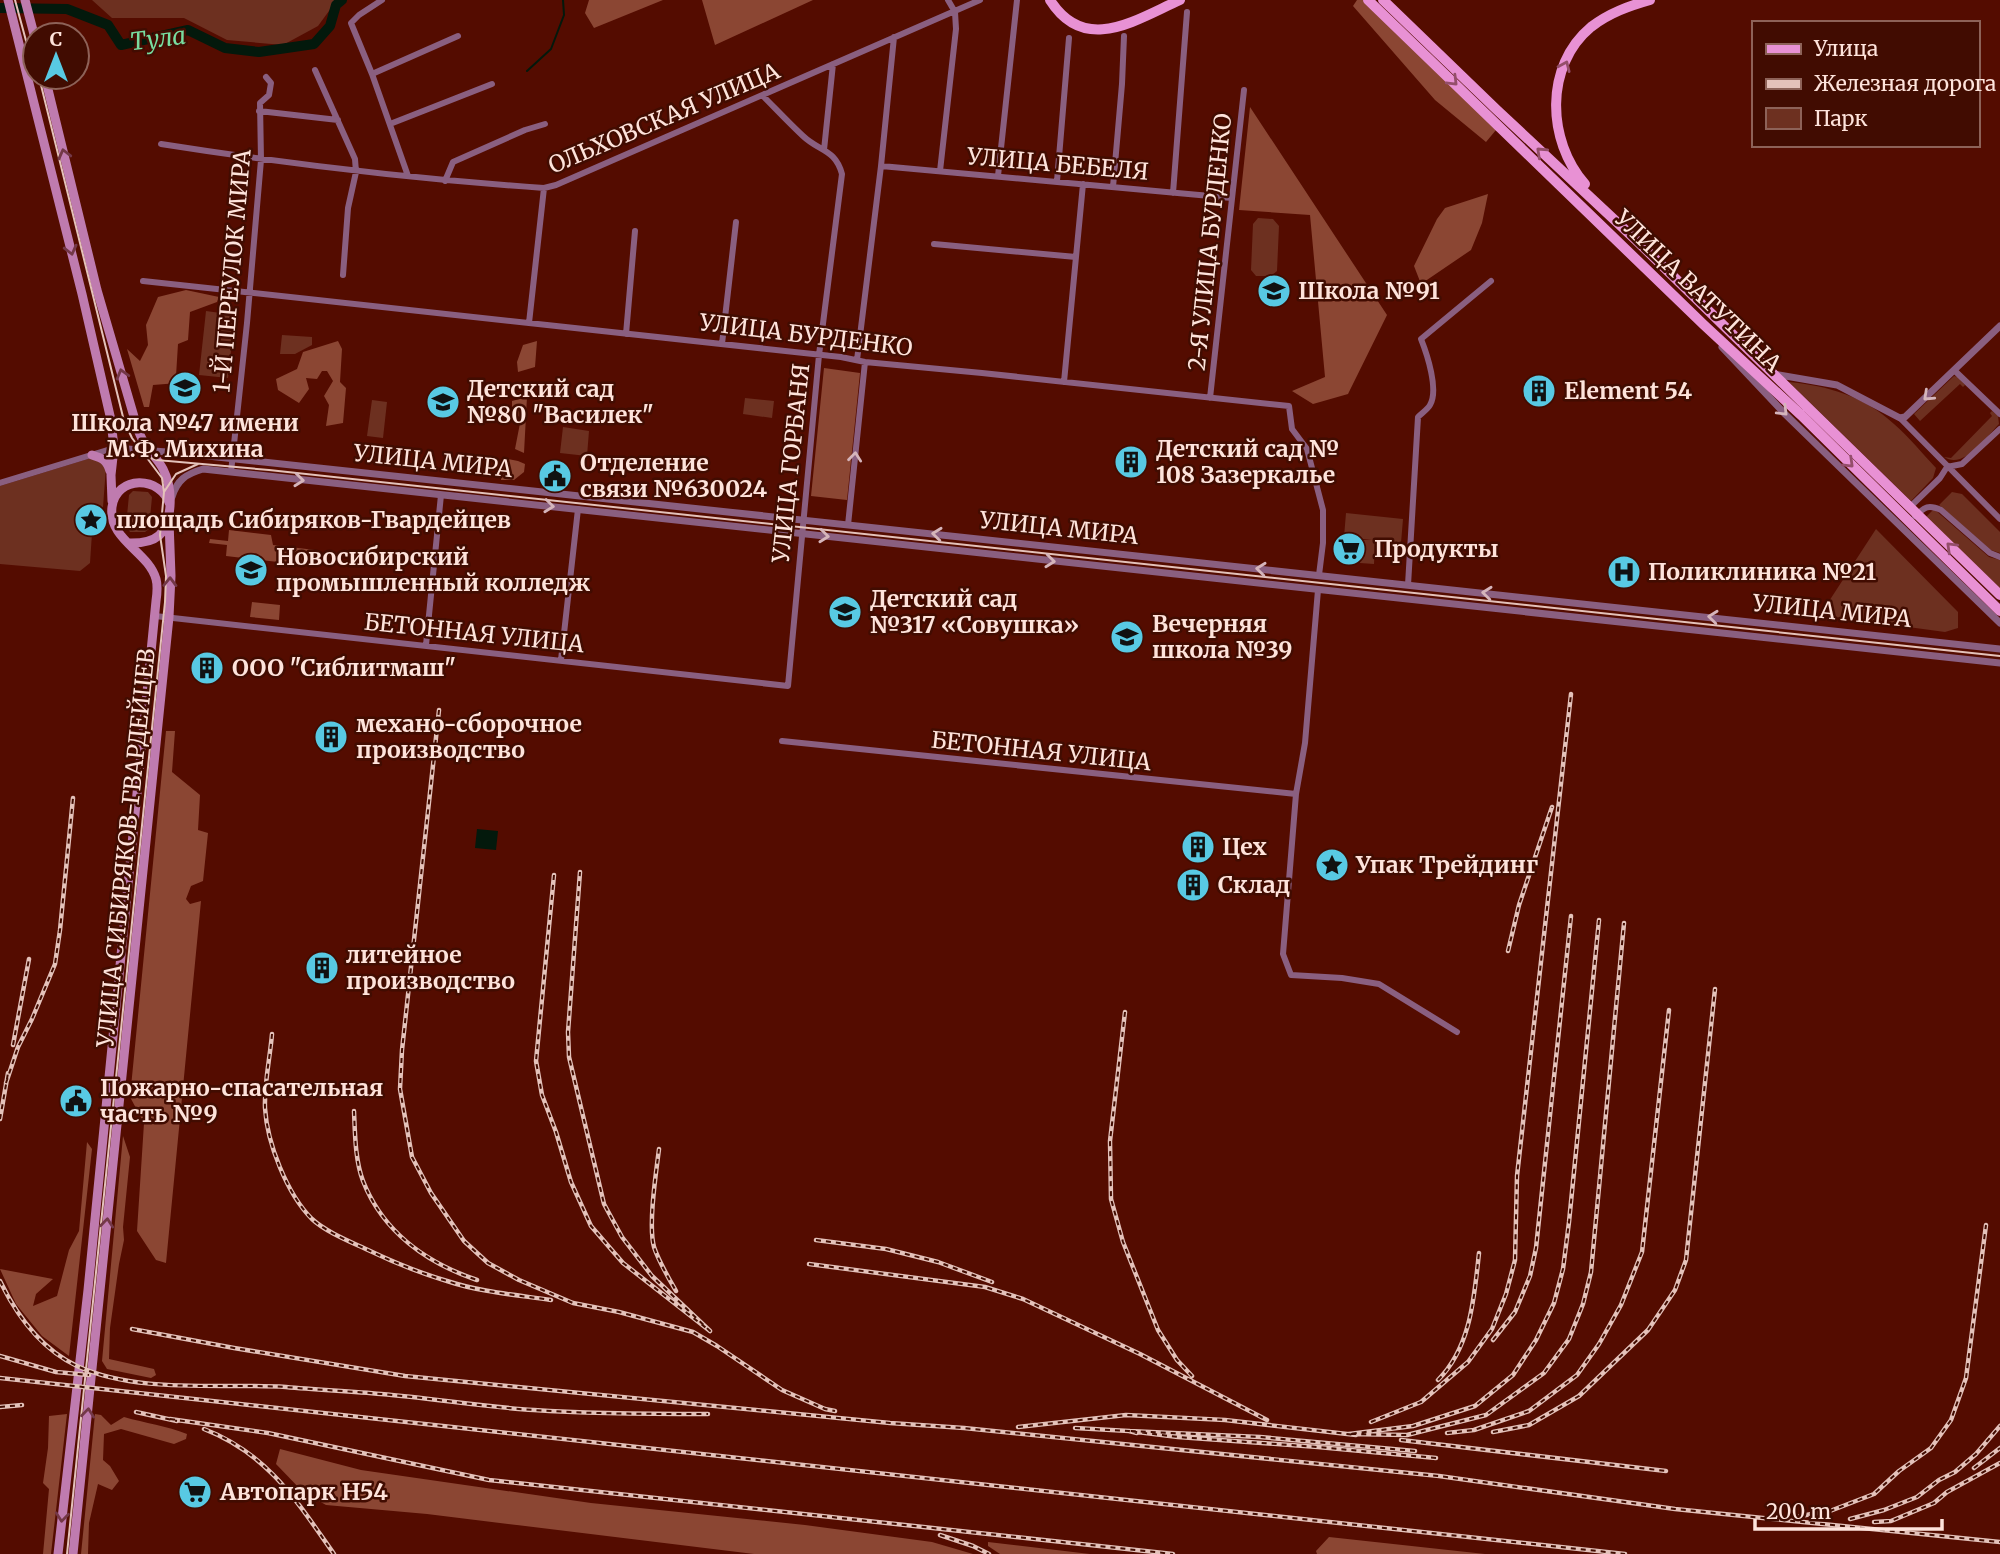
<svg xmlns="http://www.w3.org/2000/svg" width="2000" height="1554" font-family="Merriweather,serif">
  <rect width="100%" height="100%" fill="#540c00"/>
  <!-- green -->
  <path fill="#6d3020" d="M92 0H337L318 26 283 45 227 40 184 18H112Z
    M1258 218 1273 219 1279 226 1277 271 1271 276H1256L1251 270 1253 224Z
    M206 311 235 315 228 378 199 375Z
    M282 335 312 337V345L295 354H280Z
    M1954 376 1958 377 1965 385 1963 387 1960 384 1920 421 1914 414Z
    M1789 382C1828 386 1864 396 1894 424 1909 437 1922 453 1936 468L1933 478 1911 501Z
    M745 398 774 401 772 418 743 414Z
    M372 400 387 402 383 438 367 436Z
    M1992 411 1998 416 1999 424C1986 437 1964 470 1944 457L1951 458 1992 416 1990 413Z
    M563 427 589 431 587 456 560 453Z
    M91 458 103 461 106 467 103 507 93 518 90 563 80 571 0 564V486Z
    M133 491 148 492 152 497 149 529 145 532H130L126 526 129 495Z
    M1952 492 1962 494 2000 532V553L1991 550 1939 505Z
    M1934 509 1989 557 2000 560V590L1926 517Z
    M1346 513 1403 519 1401 543 1375 540 1374 564 1360 563 1362 540H1372L1344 537Z
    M1876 529 1958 612V628L1945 632 1820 615Z"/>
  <!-- forest -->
  <path fill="#8b4633" d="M589 0H663L594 28 585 13Z
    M702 0H813L715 45Z
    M1357 0H1364L1496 130 1486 142 1435 100 1353 6Z
    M1250 107 1387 315 1348 394 1313 404 1292 391 1325 377 1310 215 1239 210Z
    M1488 194 1482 223 1471 250 1421 284 1414 266 1437 219 1445 208Z
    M186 290 219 297 217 302 190 312 188 340 178 344 176 376 180 380 178 383 153 385 149 407H144L127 349 140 361 148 345 146 325 158 297Z
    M338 341 342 349 340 382 346 388 343 423 326 426 329 405 324 396 333 381 327 371H322L317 379 306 378 309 389 299 403 278 390 276 379 297 369 303 352Z
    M537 341 535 367 518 372 517 362 523 345Z
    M824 368 860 373 847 500 811 496Z
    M527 397 524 453 515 449 521 418 512 412V401Z
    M503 458 518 461 525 464 524 472 514 480H501L502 467 499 463Z
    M229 530 271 535 273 545 315 550 313 566 226 556 227 545 209 543 210 539 228 541Z
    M252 602 280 605 279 620 250 617Z
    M166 731H175L172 772 200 795 198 830 208 833 203 881 191 886 186 899 190 904 201 901 166 1263 156 1260 137 1231 144 1123 130 1097Z
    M123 1136 130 1157 123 1227 124 1240 119 1264 110 1328 109 1359 154 1369 156 1375 151 1378 107 1369 102 1361Z
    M87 1142 92 1149 69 1356 42 1336 16 1304 0 1269 53 1279 36 1294 33 1306 57 1296 69 1250 79 1231Z
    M67 1414 51 1554H43L49 1489 43 1483 48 1448 49 1416Z
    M95 1414 101 1415 111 1425 124 1417C145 1423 167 1426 187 1434L186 1439 174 1444 121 1429 104 1434 103 1460 110 1466 119 1481 112 1490 98 1484 89 1523 88 1554H81Z
    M280 1449 361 1470 591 1503 805 1525 932 1542 973 1554H754L427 1514 326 1505 303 1492 276 1464Z
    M1329 1537 1485 1554H1317L1316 1551Z
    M988 1542 1090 1554H1000L988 1546Z"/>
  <!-- water -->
  <path fill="#03190c" d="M477 829 498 831 496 850 475 848Z"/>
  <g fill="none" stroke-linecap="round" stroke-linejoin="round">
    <!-- stream -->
    <path stroke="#03190c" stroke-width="2" d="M527 71 551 49 564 15 563 0"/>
    <!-- river -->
    <path stroke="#03190c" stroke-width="10" d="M0 8 67 9 108 25 121 45 188 30 225 48 259 52 314 44 330 26 336 5 342 0"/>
    <!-- minor -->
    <path stroke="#8a5f80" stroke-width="6" d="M382 0 359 15 351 23 372 74 408 176
      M315 70 355 159 356 172 348 208 343 275
      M372 74 458 36
      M259 111 338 120
      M390 124 492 84
      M161 144C288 164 415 179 544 188L556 185 980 0
      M824 150 833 64
      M881 166 1232 198
      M940 171 956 29 955 12 948 0
      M998 176 1017 0
      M445 181 453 162 525 130 545 124
      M1057 181 1069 38
      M1113 187 1122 84 1124 36
      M1173 193 1187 12
      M934 244 1076 257
      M143 281 841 357 865 362 982 373 1289 406 1292 429 1307 449 1323 510V543L1319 575
      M529 323 544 188
      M626 334 635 231
      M722 344 736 222
      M857 360 881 166 894 37
      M1955 371 2000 414
      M1064 382 1083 184
      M1210 398 1244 90
      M1900 418 2000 519
      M231 472 247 323 261 160 260 103 269 95 271 83 266 77
      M0 483 114 448
      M1909 508 1940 478 1947 467 1962 464 2000 429
      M1915 516C1925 507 1928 504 1941 510L1990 553 2000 557
      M848 525 865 362
      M1408 585 1418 417C1422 413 1428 409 1430 405 1439 390 1427 354 1421 339L1491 281
      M1318 590 1305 743 1296 794 1283 954 1291 975 1342 978 1379 984 1457 1032
      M155 616 788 686 819 355 842 174C835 149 820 152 803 136 789 123 776 109 763 96
      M426 645 441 495
      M561 660 578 509
      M782 741 1296 794"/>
    <!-- tertiary -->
    <path stroke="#8a5f80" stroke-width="7" d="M1722 347 1785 414 2000 623
      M1774 374 1837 385 1900 418 1905 417 2000 326
      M114 448 180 453 2000 649
      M172 497C177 480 186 474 203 469L2000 663"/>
    <!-- secondary -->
    <path stroke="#bf7baf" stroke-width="9" d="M8 0 82 294 111 420 114 448 111 475 112 501
      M25 0 35 38
      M45 77 97 290 137 427C139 432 141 438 144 442 149 452 158 459 163 469 169 481 171 492 170 506 168 534 157 544 128 543
      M92 455C102 458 107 460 110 471
      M58 1554 88 1290 156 601C157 594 158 586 156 579 148 551 108 540 112 507 116 475 161 475 170 505
      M73 1554 169 617 171 576 169 521"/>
    <!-- primary -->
    <path stroke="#e891d4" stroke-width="10" d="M1050 0C1085 55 1135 20 1180 0
      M1368 0 1704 325 1801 415 2000 611
      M1383 0 1497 110 1636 240 2000 595
      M1585 184C1547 141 1544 66 1591 27 1609 13 1629 6 1650 0"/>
    <!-- tram -->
    <path stroke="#e4c2ba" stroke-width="2" d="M15 0 35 74
      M39 77 124 421 132 438 162 478 164 492 160 535 166 576 165 602 67 1554
      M138 451 148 457 157 460 269 470 2000 656
      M164 492 176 474 198 464"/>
    <defs>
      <path id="rail" d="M439 710 402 1050 400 1089 412 1157 431 1193 464 1241 488 1263 519 1280 573 1303 619 1312 693 1332 717 1346 782 1390 825 1409 835 1411
        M554 875 536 1061 542 1095 556 1132 571 1182 591 1226 623 1263 710 1331 652 1276 622 1237 604 1204 569 1057 568 1032 580 872
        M1599 920 1569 1222 1563 1269 1554 1303 1536 1340 1513 1375 1475 1406 1413 1426 1349 1434 1407 1435 1486 1415 1544 1373 1569 1339 1583 1304 1591 1272 1624 923
        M1508 951 1519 905 1552 807
        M1125 1012 1110 1141 1111 1199 1123 1242 1158 1330 1177 1360 1192 1376
        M272 1034C270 1058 264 1084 265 1108 267 1143 287 1194 312 1219 326 1232 351 1242 368 1250 393 1262 420 1273 447 1281 480 1292 517 1295 551 1300
        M13 1045 29 959
        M6 1083 18 1047 32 1019 55 964 60 930 73 798
        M354 1111C355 1133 355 1160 363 1181 383 1232 427 1263 477 1280
        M0 1119 8 1073
        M659 1149C656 1173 648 1225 654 1247 659 1262 668 1277 676 1291
        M816 1240 886 1249 938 1262 992 1282
        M809 1264 985 1287 1023 1299 1140 1354 1267 1420
        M0 1281C17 1316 41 1349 77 1366 138 1394 220 1383 286 1387 318 1390 350 1391 381 1394 432 1398 483 1407 534 1410 592 1414 650 1414 708 1414
        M132 1329 234 1348 405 1376 890 1423 964 1428 1439 1476 1675 1509 2000 1542
        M1493 1340 1515 1312 1530 1276 1536 1248 1571 916
        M0 1356 56 1372 89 1375
        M0 1378 1625 1554
        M1438 1380C1471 1347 1474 1298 1479 1253
        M0 1407 22 1405
        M136 1412 177 1421
        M170 1419 268 1433 489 1480 1173 1554
        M1371 1422 1421 1402 1468 1362 1492 1329 1506 1294 1515 1260 1517 1176 1571 694
        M1018 1427 1126 1415 1225 1420 1356 1435
        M1075 1428 1129 1431 1137 1433
        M204 1429C268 1454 296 1500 334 1554
        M1493 1432 1529 1425 1579 1396 1648 1330 1675 1290 1686 1260 1715 989
        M1447 1433 1474 1430 1529 1411 1577 1375 1599 1344 1621 1305 1642 1252 1669 1010
        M1401 1440 1666 1471
        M1415 1451 1260 1437 1129 1431 1178 1437 1318 1447 1436 1458
        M1974 1468 2000 1448
        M1800 1516 1830 1511 1874 1494 1899 1471 1931 1448 1951 1420 1966 1378 1986 1225
        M1850 1519 1884 1510 1917 1497 1939 1480 1955 1472 1976 1454 2000 1426
        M1874 1522 1891 1521 1934 1503 1947 1492 2000 1463
        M940 1535 973 1546 989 1554"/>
    </defs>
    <!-- rail casing -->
    <use href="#rail" stroke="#e4c2ba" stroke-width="4.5"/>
    <!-- rail -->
    <use href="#rail" stroke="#410c01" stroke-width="2" stroke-dasharray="5" stroke-linecap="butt"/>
  </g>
  <!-- one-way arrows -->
  <defs><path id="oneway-chevron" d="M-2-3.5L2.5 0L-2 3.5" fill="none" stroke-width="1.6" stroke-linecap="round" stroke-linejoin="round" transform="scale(1.75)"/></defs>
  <g stroke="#944e6a">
    <use href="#oneway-chevron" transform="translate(1565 66) rotate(-66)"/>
    <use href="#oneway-chevron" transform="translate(1453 81) rotate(45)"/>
    <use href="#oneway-chevron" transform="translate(1541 152) rotate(-137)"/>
    <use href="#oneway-chevron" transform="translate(1849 463) rotate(44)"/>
    <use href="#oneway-chevron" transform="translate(1951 547) rotate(-136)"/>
  </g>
  <g stroke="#733847">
    <use href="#oneway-chevron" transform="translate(64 154) rotate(-104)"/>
    <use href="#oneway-chevron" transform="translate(71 250) rotate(76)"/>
    <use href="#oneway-chevron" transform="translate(122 374) rotate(-106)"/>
    <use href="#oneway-chevron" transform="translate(170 582) rotate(-89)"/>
    <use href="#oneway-chevron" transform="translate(107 1223) rotate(-84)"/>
    <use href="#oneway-chevron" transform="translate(88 1413) rotate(-84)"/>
    <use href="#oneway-chevron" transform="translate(62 1517) rotate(96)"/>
  </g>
  <g stroke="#d5b5bb">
    <use href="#oneway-chevron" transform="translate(1928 396) rotate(137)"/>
    <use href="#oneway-chevron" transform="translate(1783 411) rotate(45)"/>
    <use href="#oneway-chevron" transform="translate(855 457) rotate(-84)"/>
    <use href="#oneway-chevron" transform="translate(299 480) rotate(6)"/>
    <use href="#oneway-chevron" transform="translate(549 506) rotate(6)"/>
    <use href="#oneway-chevron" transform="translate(937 534) rotate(-174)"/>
    <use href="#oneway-chevron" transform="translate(824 536) rotate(6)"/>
    <use href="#oneway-chevron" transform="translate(1050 561) rotate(6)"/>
    <use href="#oneway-chevron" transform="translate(1261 569) rotate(-174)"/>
    <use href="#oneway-chevron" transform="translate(1487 593) rotate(-174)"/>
    <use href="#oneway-chevron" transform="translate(1713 617) rotate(-174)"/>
  </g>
  <!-- icons -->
  <defs>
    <symbol id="school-disc" viewBox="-11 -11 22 22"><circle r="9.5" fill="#58c9e3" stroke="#410c01"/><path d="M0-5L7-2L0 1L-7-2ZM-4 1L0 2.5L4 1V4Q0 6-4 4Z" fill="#111"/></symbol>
    <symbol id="building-disc" viewBox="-11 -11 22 22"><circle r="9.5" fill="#58c9e3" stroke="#410c01"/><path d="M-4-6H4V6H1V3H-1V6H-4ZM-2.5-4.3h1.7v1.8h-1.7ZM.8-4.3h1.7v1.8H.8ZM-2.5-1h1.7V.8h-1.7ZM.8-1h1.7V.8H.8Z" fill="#111"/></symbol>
    <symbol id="civic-disc" viewBox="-11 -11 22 22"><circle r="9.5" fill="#58c9e3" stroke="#410c01"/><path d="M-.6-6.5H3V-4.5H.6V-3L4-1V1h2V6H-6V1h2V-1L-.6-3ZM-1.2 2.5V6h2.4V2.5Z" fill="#111"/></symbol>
    <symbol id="sight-disc" viewBox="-11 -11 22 22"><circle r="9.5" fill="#58c9e3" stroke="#410c01"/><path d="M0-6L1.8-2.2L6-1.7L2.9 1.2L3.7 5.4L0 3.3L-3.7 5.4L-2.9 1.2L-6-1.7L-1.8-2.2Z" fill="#111"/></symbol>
    <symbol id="supermarket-disc" viewBox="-11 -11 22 22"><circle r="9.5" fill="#58c9e3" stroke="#410c01"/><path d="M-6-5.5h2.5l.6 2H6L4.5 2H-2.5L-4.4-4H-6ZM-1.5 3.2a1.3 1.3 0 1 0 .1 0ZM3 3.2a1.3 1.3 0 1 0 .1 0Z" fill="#111"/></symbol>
    <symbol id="university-disc" viewBox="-11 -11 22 22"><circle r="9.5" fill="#58c9e3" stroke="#410c01"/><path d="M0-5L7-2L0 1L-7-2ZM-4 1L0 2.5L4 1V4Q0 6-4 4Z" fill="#111"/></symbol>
    <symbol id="hospital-disc" viewBox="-11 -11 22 22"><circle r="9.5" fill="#58c9e3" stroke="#410c01"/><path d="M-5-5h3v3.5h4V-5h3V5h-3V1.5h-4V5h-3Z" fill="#111"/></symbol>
  </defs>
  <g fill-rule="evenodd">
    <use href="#school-disc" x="1255" y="272" width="38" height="38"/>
    <use href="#school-disc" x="166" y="369" width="38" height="38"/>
    <use href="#building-disc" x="1520" y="372" width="38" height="38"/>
    <use href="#school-disc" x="424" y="383" width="38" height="38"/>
    <use href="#building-disc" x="1112" y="443" width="38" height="38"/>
    <use href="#civic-disc" x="536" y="457" width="38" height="38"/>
    <use href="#sight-disc" x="72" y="501" width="38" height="38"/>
    <use href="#supermarket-disc" x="1330" y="530" width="38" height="38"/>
    <use href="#university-disc" x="232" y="551" width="38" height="38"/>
    <use href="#hospital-disc" x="1605" y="553" width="38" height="38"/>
    <use href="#school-disc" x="826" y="593" width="38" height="38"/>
    <use href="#school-disc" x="1108" y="618" width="38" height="38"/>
    <use href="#building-disc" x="188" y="649" width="38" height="38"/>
    <use href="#building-disc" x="312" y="718" width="38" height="38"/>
    <use href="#building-disc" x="1179" y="828" width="38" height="38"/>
    <use href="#sight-disc" x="1313" y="846" width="38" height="38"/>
    <use href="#building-disc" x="1174" y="866" width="38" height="38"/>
    <use href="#building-disc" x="303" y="949" width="38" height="38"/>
    <use href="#civic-disc" x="57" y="1082" width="38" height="38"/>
    <use href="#supermarket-disc" x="176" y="1473" width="38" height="38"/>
  </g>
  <g text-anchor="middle" stroke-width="5" stroke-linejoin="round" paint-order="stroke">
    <!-- street labels -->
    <g font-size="23" fill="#fee3db" stroke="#410c01">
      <text transform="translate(664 118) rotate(-23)" y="8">ОЛЬХОВСКАЯ УЛИЦА</text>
      <text transform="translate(1058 164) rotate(5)" y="8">УЛИЦА БЕБЕЛЯ</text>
      <text transform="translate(1210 242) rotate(-84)" y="8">2-Я УЛИЦА БУРДЕНКО</text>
      <text transform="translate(232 271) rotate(-85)" y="8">1-Й ПЕРЕУЛОК МИРА</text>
      <text transform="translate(1698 291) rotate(44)" y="8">УЛИЦА ВАТУТИНА</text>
      <text transform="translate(806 335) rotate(7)" y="8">УЛИЦА БУРДЕНКО</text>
      <text transform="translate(433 461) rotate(6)" y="8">УЛИЦА МИРА</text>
      <text transform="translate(791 463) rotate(-84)" y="8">УЛИЦА ГОРБАНЯ</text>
      <text transform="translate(1059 528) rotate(6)" y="8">УЛИЦА МИРА</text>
      <text transform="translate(1832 611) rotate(6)" y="8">УЛИЦА МИРА</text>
      <text transform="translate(474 633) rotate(6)" y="8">БЕТОННАЯ УЛИЦА</text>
      <text transform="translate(1041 751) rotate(6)" y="8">БЕТОННАЯ УЛИЦА</text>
      <text transform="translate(126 848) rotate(-84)" y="8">УЛИЦА СИБИРЯКОВ-ГВАРДЕЙЦЕВ</text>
    </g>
    <!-- poi labels -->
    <g font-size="23" font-weight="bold" fill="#fee3db" stroke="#410c01" text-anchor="start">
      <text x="1298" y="299">Школа №91</text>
      <text x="467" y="397">Детский сад<tspan x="467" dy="26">№80 "Василек"</tspan></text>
      <text x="1564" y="399">Element 54</text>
      <text x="185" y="431" text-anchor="middle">Школа №47 имени<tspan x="185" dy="26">М.Ф. Михина</tspan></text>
      <text x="1156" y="457">Детский сад №<tspan x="1156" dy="26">108 Зазеркалье</tspan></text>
      <text x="580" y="471">Отделение<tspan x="580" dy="26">связи №630024</tspan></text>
      <text x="116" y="528">площадь Сибиряков-Гвардейцев</text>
      <text x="1374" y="557">Продукты</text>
      <text x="276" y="565">Новосибирский<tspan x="276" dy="26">промышленный колледж</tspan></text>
      <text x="1648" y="580">Поликлиника №21</text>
      <text x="870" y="607">Детский сад<tspan x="870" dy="26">№317 «Совушка»</tspan></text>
      <text x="1152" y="632">Вечерняя<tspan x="1152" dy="26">школа №39</tspan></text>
      <text x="232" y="676">ООО "Сиблитмаш"</text>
      <text x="356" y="732">механо-сборочное<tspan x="356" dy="26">производство</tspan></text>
      <text x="1222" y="855">Цех</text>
      <text x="1356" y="873">Упак Трейдинг</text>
      <text x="1218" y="893">Склад</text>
      <text x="346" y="963">литейное<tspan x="346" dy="26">производство</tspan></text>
      <text x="100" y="1096">Пожарно-спасательная<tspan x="100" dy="26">часть №9</tspan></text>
      <text x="220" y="1500">Автопарк Н54</text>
    </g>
    <!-- water labels -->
    <g font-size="24" font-style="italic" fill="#78dda0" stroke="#410c01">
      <text transform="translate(158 39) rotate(-7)" y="8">Тула</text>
    </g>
  </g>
  <!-- legend -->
  <rect x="1752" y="21" width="228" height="126" fill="#410c01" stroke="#8d6258" stroke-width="2"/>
  <rect x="1766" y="44" width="35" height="10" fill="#e891d4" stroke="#8d6258" stroke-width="2"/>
  <text x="1814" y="56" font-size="21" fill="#fee3db">Улица</text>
  <rect x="1766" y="79" width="35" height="10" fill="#e4c2ba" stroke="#8d6258" stroke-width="2"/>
  <text x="1814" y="91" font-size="21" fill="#fee3db">Железная дорога</text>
  <rect x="1766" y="108" width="35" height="21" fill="#6d3020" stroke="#8d6258" stroke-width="2"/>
  <text x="1814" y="126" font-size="21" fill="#fee3db">Парк</text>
  <!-- north arrow -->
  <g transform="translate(56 56)"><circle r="33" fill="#410c01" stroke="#8d6258" stroke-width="2"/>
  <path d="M0-5L12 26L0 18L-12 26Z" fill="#58c9e3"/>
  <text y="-10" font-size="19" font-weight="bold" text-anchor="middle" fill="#fee3db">С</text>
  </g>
  <!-- scale -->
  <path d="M1755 1519v10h187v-10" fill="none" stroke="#fee3db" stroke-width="3.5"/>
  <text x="1766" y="1519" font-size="21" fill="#fee3db" stroke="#410c01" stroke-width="5" paint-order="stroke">200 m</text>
</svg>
